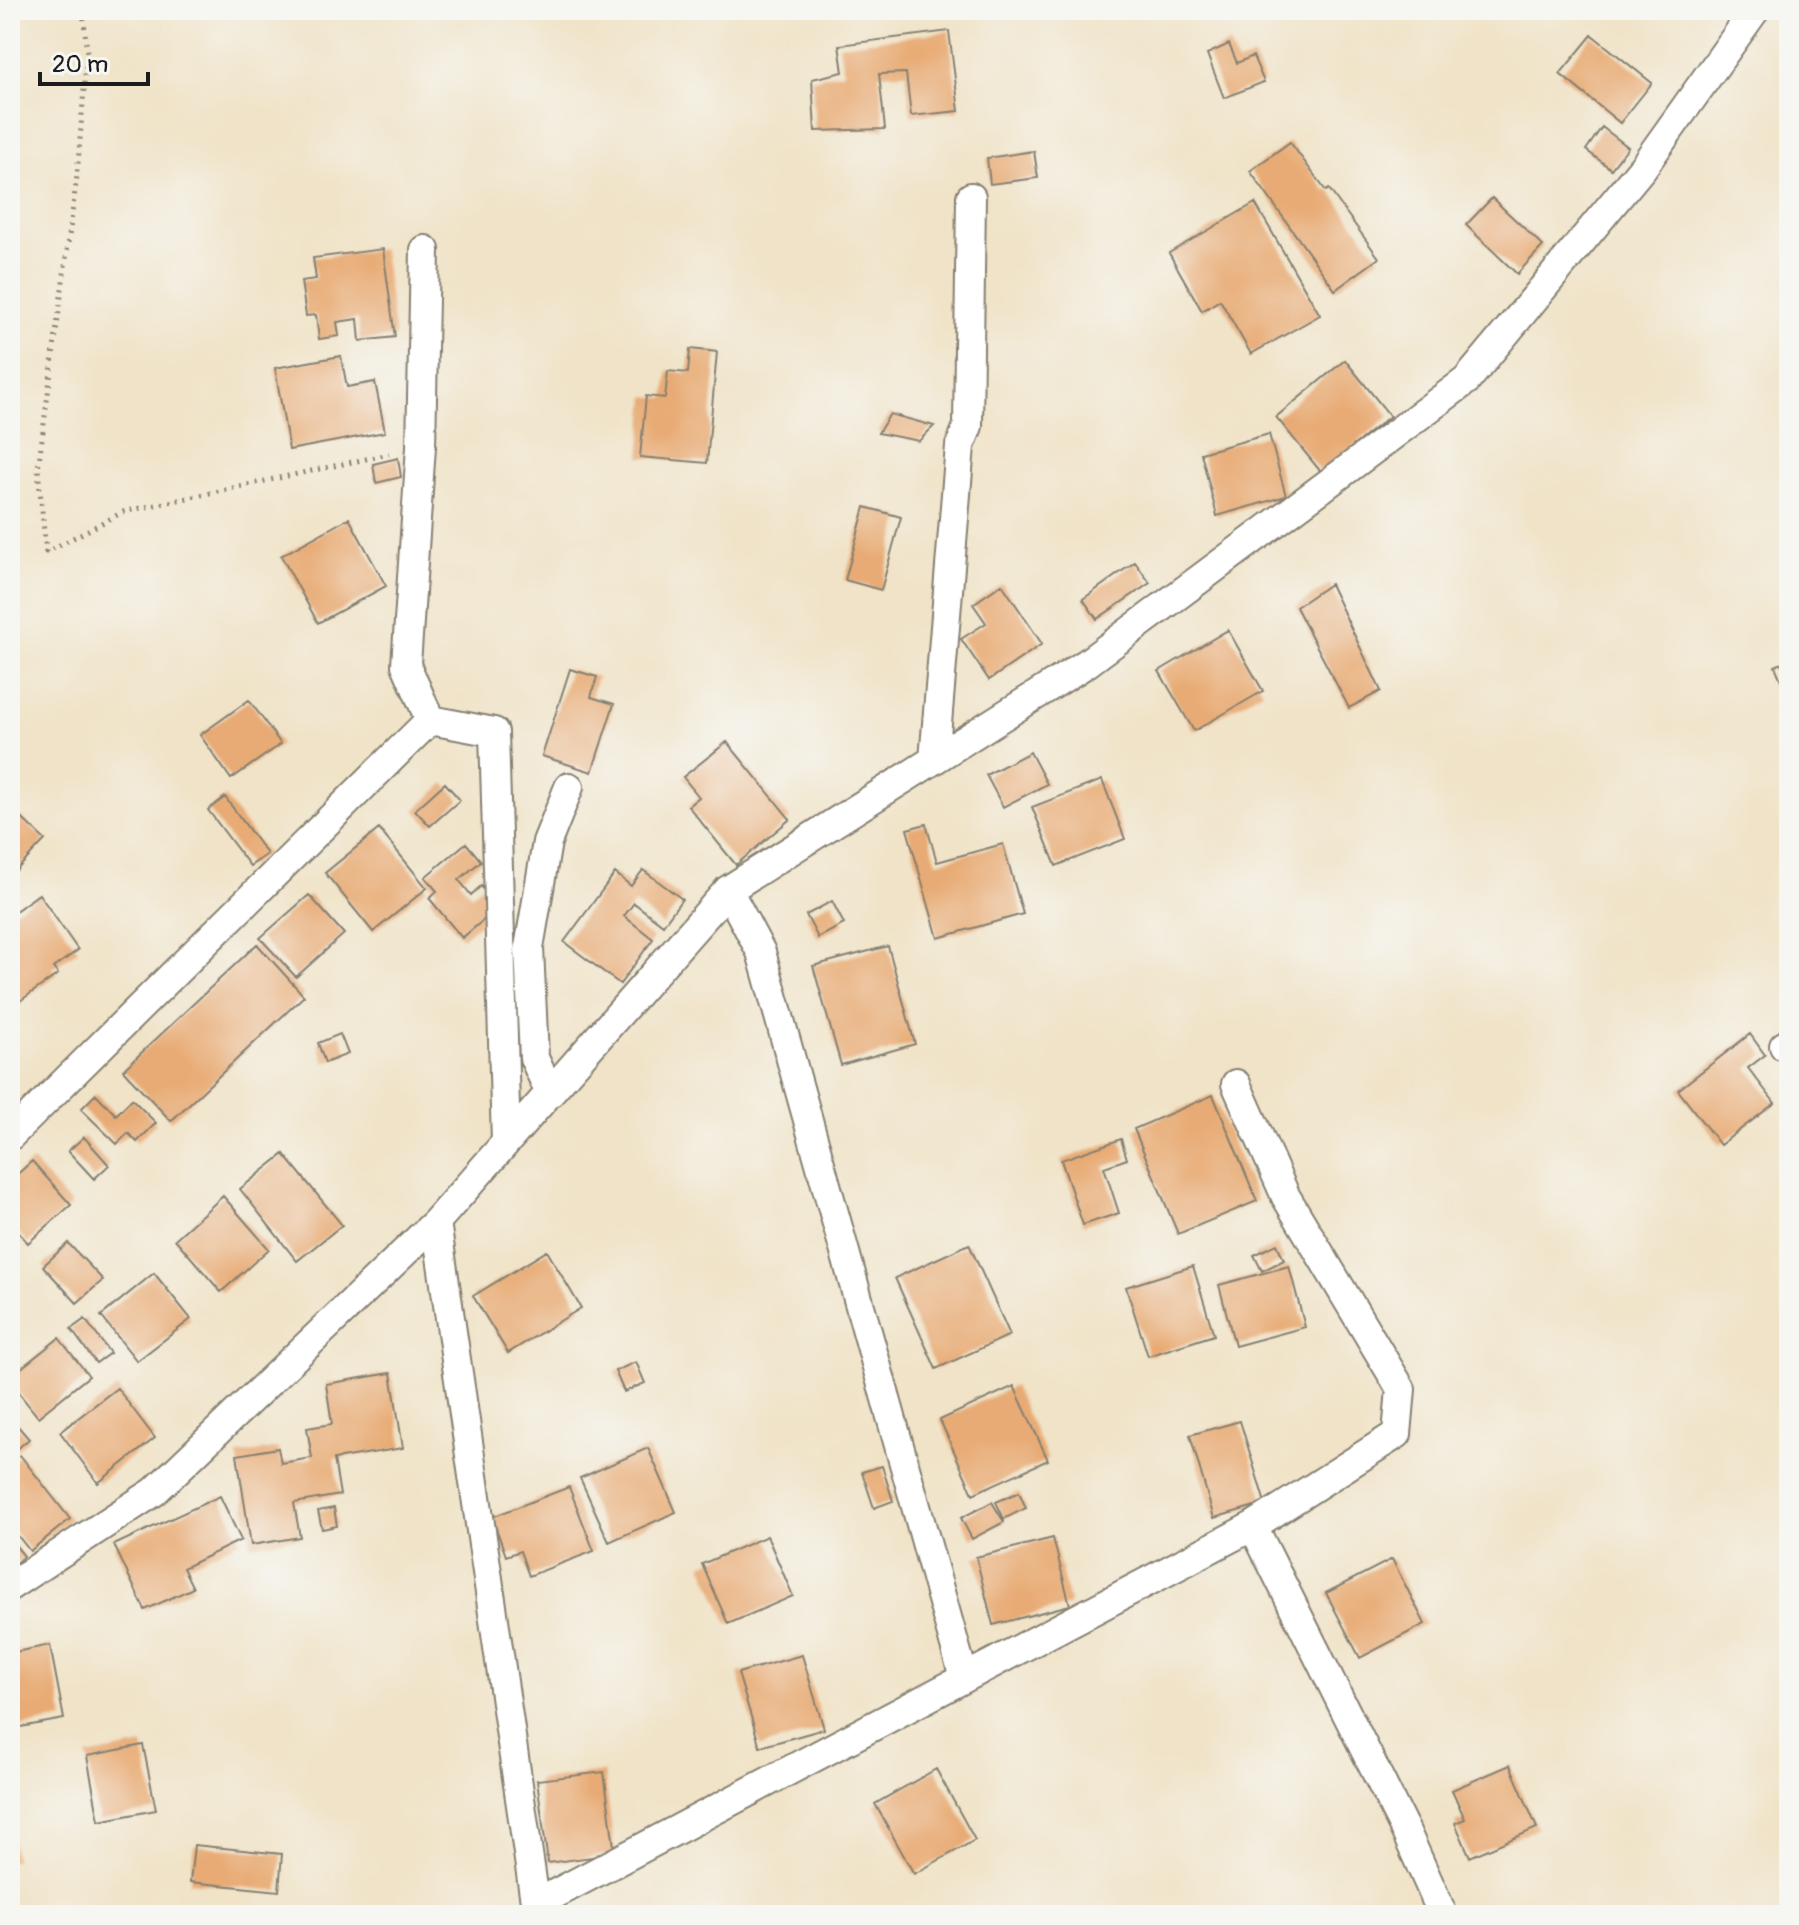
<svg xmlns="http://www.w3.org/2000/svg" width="1799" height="1925" font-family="Pangolin,sans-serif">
  <rect width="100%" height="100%" fill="#f6f6f2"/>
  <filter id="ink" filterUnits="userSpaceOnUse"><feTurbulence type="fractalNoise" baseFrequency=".0125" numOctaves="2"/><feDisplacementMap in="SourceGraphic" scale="16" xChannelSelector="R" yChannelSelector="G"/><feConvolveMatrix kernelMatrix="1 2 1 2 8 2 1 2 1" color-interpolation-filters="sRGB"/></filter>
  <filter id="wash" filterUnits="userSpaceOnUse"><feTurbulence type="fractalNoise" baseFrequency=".006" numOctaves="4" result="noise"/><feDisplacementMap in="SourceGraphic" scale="32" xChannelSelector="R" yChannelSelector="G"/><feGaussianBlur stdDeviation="1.8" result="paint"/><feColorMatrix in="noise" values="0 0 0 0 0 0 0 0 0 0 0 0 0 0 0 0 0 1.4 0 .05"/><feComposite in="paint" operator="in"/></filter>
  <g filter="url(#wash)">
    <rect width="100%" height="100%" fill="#f0e3c7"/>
    <g id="blocks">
      <!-- building -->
      <path fill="#e8ab74" d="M949 31 959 111 911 116 906 73 879 74 885 129 815 131 812 79 843 72 839 45Z
        M1592 35 1652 83 1620 123 1560 74Z
        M1229 44 1237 63 1253 56 1264 82 1224 98 1207 54Z
        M1602 127 1628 147 1611 169 1586 150Z
        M1290 142 1326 191 1329 189 1379 258 1335 290 1250 171Z
        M1034 151 1038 178 990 184 987 158Z
        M1492 198 1543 246 1517 274 1466 225Z
        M1255 203 1320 315 1251 354 1220 300 1202 311 1169 253Z
        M383 249 395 337 360 341 358 319 337 322 339 336 319 339 316 315 306 316 301 281 316 279 313 258Z
        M690 349 717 352 707 463 640 457 646 396 665 398 668 371 688 373Z
        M341 356 347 387 375 382 385 432 289 450 275 368Z
        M1345 360 1390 416 1321 472 1276 417Z
        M890 414 934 426 919 441 878 433Z
        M1269 434 1286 496 1217 516 1201 453Z
        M398 458 401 477 376 483 373 464Z
        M865 507 901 517 881 590 845 580Z
        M349 518 386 586 318 623 281 556Z
        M1135 562 1150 583 1097 619 1083 599Z
        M1002 584 1042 644 989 680 961 639 986 623 973 604Z
        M1330 584 1381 691 1349 708 1296 607Z
        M1228 630 1263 691 1194 731 1159 671Z
        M1789 660V699L1775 666Z
        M570 669 597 677 591 697 614 704 592 772 542 756Z
        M249 700 281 744 231 779 200 735Z
        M727 742 790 819 736 865 688 806 699 797 683 777Z
        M1030 752 1047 784 1003 807 986 775Z
        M1102 780 1125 839 1056 866 1032 807Z
        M445 783 460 800 430 826 415 810Z
        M225 797 267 854 250 866 208 810Z
        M10 807 45 840 10 877Z
        M926 824 937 862 1003 844 1023 914 938 938 907 829Z
        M379 829 427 888 373 932 325 873Z
        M466 843 481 861 459 880 471 895 481 886 499 907 462 938 429 898 437 891 425 877Z
        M643 870 682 899 663 925 634 903 624 916 653 939 620 984 564 942 615 873 631 886Z
        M39 894 78 950 53 968 58 974 20 1001 10 988V915Z
        M309 895 344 934 296 977 260 938Z
        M832 901 844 924 818 938 806 915Z
        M257 944 304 996 171 1121 123 1070Z
        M888 946 915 1044 841 1065 813 966Z
        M340 1034 348 1054 325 1063 318 1043Z
        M1750 1034 1765 1055 1748 1068 1775 1103 1720 1145 1678 1090Z
        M96 1094 116 1115 132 1099 156 1123 137 1142 128 1133 117 1144 81 1109Z
        M1213 1095 1257 1201 1178 1234 1134 1129Z
        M84 1137 109 1165 94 1179 68 1151Z
        M1121 1139 1127 1159 1104 1167 1119 1213 1083 1225 1061 1160Z
        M284 1154 342 1225 297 1261 240 1189Z
        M32 1161 71 1205 28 1243 10 1223V1181Z
        M1789 1163V1179L1781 1171Z
        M223 1196 269 1249 221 1292 175 1239Z
        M68 1243 103 1280 77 1303 43 1266Z
        M969 1244 1010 1335 936 1369 895 1278Z
        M1277 1244 1284 1260 1262 1271 1254 1255Z
        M547 1251 581 1308 508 1353 473 1296Z
        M1193 1266 1214 1335 1148 1356 1126 1287Z
        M1289 1266 1305 1327 1235 1346 1219 1285Z
        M154 1273 191 1319 137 1361 101 1316Z
        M85 1319 110 1353 96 1363 71 1329Z
        M59 1338 89 1376 38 1417 10 1382V1377Z
        M636 1362 645 1383 624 1392 615 1371Z
        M391 1373 403 1448 334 1459 340 1495 294 1503 300 1537 251 1545 237 1455 278 1448 281 1463 312 1458 307 1428 332 1424 326 1384Z
        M1014 1386 1048 1460 973 1494 940 1420Z
        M117 1388 155 1438 98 1483 60 1432Z
        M10 1417 29 1439 10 1455Z
        M1240 1421 1265 1503 1214 1518 1190 1435Z
        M648 1448 676 1512 609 1542 580 1478Z
        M20 1455 70 1519 30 1551 10 1526V1497L13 1495 10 1491V1464Z
        M882 1466 893 1501 874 1508 862 1472Z
        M569 1487 594 1551 529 1576 520 1551 506 1556 492 1517Z
        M1019 1492 1026 1508 1004 1519 996 1502Z
        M220 1496 241 1540 183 1568 193 1588 145 1610 114 1545Z
        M992 1502 1004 1522 972 1539 961 1518Z
        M334 1508 337 1526 322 1529 318 1511Z
        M767 1536 793 1596 728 1624 702 1564Z
        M1053 1538 1070 1605 993 1625 976 1557Z
        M10 1539 24 1556 10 1568Z
        M1392 1559 1425 1624 1360 1658 1326 1593Z
        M50 1645 64 1719 10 1729V1653Z
        M802 1655 824 1729 760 1747 738 1673Z
        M143 1745 156 1810 99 1821 87 1756Z
        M1510 1765 1537 1828 1470 1857 1455 1823 1465 1819 1452 1790Z
        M936 1769 975 1840 914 1874 875 1804Z
        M604 1772 615 1854 548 1863 537 1780Z
        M10 1829H12L15 1860 10 1861Z
        M194 1845 282 1854 279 1891 190 1882Z"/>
    </g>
  </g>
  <g filter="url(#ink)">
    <use href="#blocks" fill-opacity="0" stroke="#868072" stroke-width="2"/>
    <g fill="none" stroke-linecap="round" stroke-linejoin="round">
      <defs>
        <path id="minor" d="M425 250 421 447 406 665 430 720
          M934 760 960 446 968 426 971 197
          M1784 1046 1789 1043
          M1236 1084 1286 1197 1401 1389 1397 1434 1253 1526
          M550 1093 534 1058 529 948 547 842 569 787
          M10 1136 430 720 494 732 506 1142
          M436 1222 728 890
          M10 1586 154 1492 436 1222 537 1915
          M964 1678 761 952 728 890 1087 663 1467 380 1643 167 1755 10
          M536 1904 1253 1526 1406 1832 1443 1915"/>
      </defs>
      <!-- minor casing -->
      <use href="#minor" stroke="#868072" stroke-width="32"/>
      <!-- path -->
      <path stroke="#868072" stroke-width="5" stroke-dasharray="2 6" stroke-linecap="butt" d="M83 10 87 53 77 176 38 469 46 552 123 512 389 454"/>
      <!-- minor -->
      <use href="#minor" stroke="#fff" stroke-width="28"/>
    </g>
  </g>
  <!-- margin -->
  <rect width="1799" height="1925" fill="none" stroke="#f6f6f2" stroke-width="40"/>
  <!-- scale -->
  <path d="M40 72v12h108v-12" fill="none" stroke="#1c1c1c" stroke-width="4"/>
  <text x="52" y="72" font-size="24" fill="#1c1c1c" stroke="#f6f6f2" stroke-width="6" paint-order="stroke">20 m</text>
</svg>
